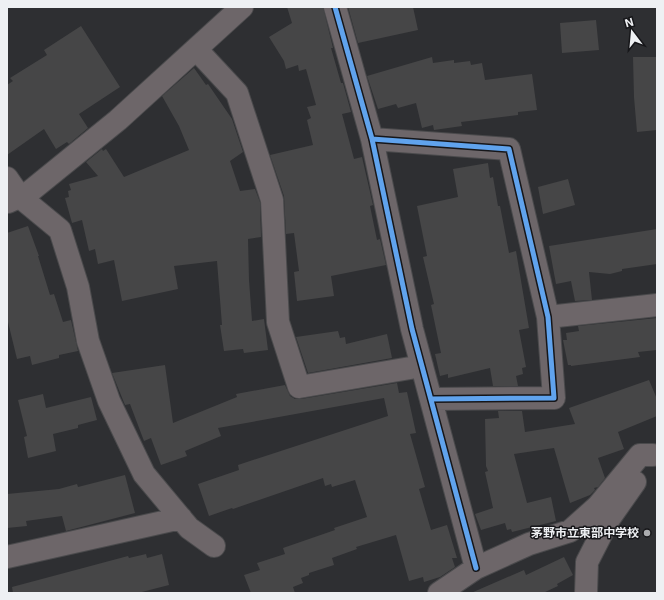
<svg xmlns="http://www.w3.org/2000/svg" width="664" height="600" font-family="Inter,'Noto Sans JP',sans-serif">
  <rect width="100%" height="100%" fill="#2e2f32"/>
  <!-- building -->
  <path fill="#464647" d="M287 7H323L333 48H331L341 83H343L351 112 342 114 354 159 362 157 373 205 370 206 377 240 380 239 386 265 331 276 334 296 297 301 294 272 299 271 294 233 286 234 284 196 270 155 313 145 307 120 311 118 307 107 316 105 306 69 299 71 298 65 286 69 284 61 269 37 292 23Z
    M348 7H413L418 30 358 43Z
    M596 20 599 50 562 53 560 23Z
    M81 26 120 87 79 114 88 128 69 144 67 142 56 149 44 129 7 155V85L13 81 10 78 47 55 44 50Z
    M432 57 433 63 454 60V63L470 61 471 65 482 63 485 80 532 74 537 110 518 112V115L461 122 462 126 434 130 433 125 422 128 416 103 398 108 396 104 378 109 367 76Z
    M633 57H657V130L637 132 634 97Z
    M194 68 206 85 208 84 232 119 243 152 230 161 240 191 255 189 260 202 261 237 248 239 249 280 252 321 264 319 268 350 244 353 243 349 224 351 220 325H222L217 261 174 266 178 289 122 301 114 260 98 264 95 249 89 251 82 220 72 223 65 198 69 197 68 191 71 190 69 184 98 176 86 162 102 149 103 151 106 149 124 177 189 150 179 126 162 96Z
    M488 163 490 178 493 177 498 206H500L509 253 516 251 529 328 519 330 526 367 522 368 523 374 516 376 518 386H493L490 368 448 378V374L440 376 435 354 441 353 431 305 434 304 423 257 427 256 417 206 458 197 453 169Z
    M568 179 575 205 543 214 538 187Z
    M28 226 39 256H38L50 295 54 294 63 322 71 320 78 351 59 355V358L32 365 30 356 17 359 7 318V233Z
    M657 229V264L622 269V271L610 274 589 272 592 300 575 301 571 281 556 284 549 246Z
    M657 318V350L638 352 640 357 571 366V365H568L563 340H567L566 333 579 331 578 326Z
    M338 331 340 338 345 337 346 344 387 334 392 358 308 373 296 337Z
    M165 365 173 423 237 397 236 394 285 385 290 396 295 399H301L397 383 399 393 407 392 416 433 410 434 425 487 419 489 431 530 447 525 457 558H452L455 567 440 577 424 582 423 577 409 581 396 535 356 547 357 549 332 558 334 565 309 573V575L301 578 303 583 293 587 295 593H251L244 575 260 570 257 563 285 554 283 548 335 530 334 528 367 517 355 480 332 487 331 484 325 486 323 478 233 509 232 508 209 516 198 484 239 470 238 465 388 416 384 398 218 428 221 436 185 451 187 456 161 465 151 438 144 441 130 404 125 405 112 373Z
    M649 380 657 399V416L618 432 624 449 598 458 605 478 598 487 594 488 595 490 590 495 570 503 554 448 514 454 527 503 551 497 556 521 512 532 511 529 507 530 505 523 481 530 475 514 493 508 485 472 488 471 486 466 485 419 499 418 498 411H522L525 432 575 424 569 408Z
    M43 394 46 408 91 397 97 420 78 425V428L53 434 56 451 28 458 24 437 27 436 18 400Z
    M125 475 135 513 66 531 62 516 26 521 27 526 7 528V494L59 489 77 484 78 487Z
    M146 554 147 558 162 554 169 585 138 593H13L12 587 128 556 129 558Z
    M564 557 573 575 557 584 558 586 543 593H471L524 570 526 575Z"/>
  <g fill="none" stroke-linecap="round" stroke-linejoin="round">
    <defs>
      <path id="minor" d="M335 7 372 139 412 329 476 568
        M196 49 237 93 272 200 278 322 299 387 422 366
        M372 139 509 149 548 317 554 398 431 399
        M7 178 20 197 60 230 78 287 88 341 109 401 144 474 189 528 214 546
        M8 202 28 193 118 120 242 7
        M548 317 657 305
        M7 557 181 518
        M439 593 476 568 529 544 570 531 598 506 640 455H653
        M586 593 587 562 609 519 635 482"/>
    </defs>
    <!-- minor casing -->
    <use href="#minor" stroke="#4a4a4c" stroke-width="24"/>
    <!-- minor -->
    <use href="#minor" stroke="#6d6669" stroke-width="22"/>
    <defs>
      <path id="cycleway" d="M335 7 372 139 412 329 476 568
        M372 139 509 149 548 317 554 398 431 399"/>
    </defs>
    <!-- cycleway casing -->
    <use href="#cycleway" stroke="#161619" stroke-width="8"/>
    <!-- cycleway -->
    <use href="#cycleway" stroke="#60a3ed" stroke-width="5"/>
  </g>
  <!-- markers -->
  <circle fill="#abacaf" stroke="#161619" stroke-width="1.5" cx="647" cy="533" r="4"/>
  <g text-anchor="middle" stroke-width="3" stroke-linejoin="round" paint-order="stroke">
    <!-- poi labels -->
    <g font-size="12" font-weight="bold" fill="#eef0f3" stroke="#161619" text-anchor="end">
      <text x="639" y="537">茅野市立東部中学校</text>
    </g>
  </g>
  <!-- border -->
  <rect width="664" height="600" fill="none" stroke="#eef0f3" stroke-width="16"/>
  <!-- north arrow -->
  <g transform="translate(632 32) rotate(344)" stroke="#161619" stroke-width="3" paint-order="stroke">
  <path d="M0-3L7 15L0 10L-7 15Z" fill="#eef0f3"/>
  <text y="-6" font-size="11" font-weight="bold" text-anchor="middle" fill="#eef0f3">N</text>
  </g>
</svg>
